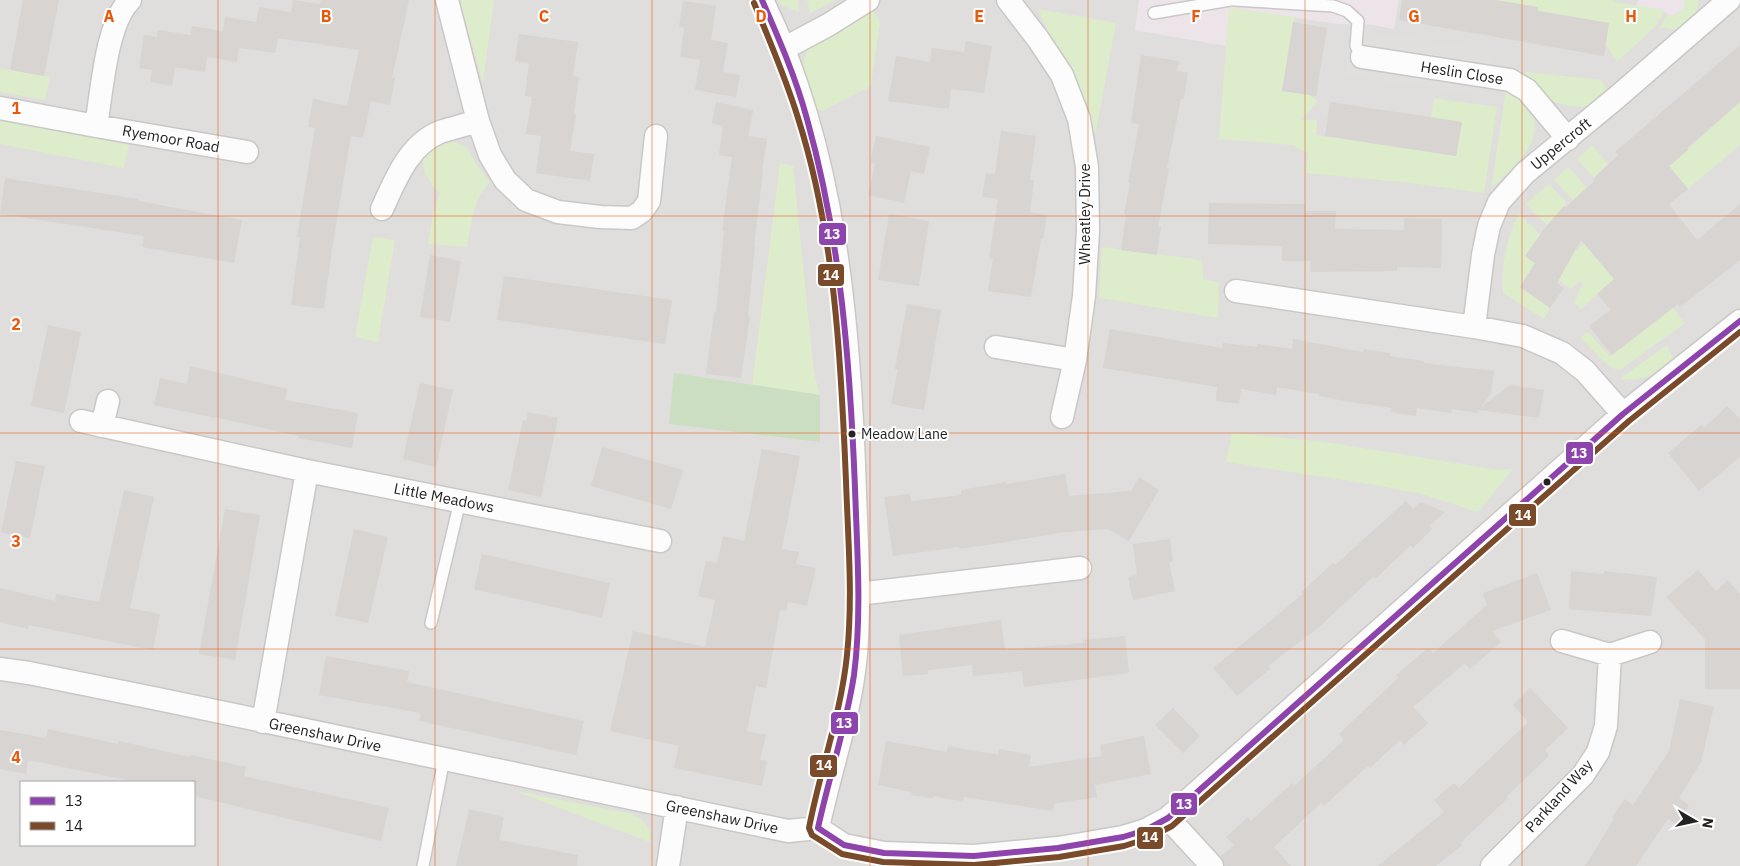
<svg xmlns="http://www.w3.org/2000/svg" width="1740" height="866" font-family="'IBM Plex Sans',sans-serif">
  <rect width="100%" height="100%" fill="#f0eeeb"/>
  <!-- residential -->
  <path fill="#dfdedc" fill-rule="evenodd" d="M0 0H1740V866H0ZM21 782H194V845H21Z"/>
  <!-- industrial -->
  <path fill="#ede4e9" d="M1139 0H1399L1394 29 1372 25 1338 24 1230 8 1226 46 1135 30Z
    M1638 0H1684L1685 4 1682 10 1672 16 1659 9 1636 6Z"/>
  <!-- grass -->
  <path fill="#ddeccb" d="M459 0H494L483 83Z
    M777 0H798L799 12 783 6Z
    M807 0H835L810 13Z
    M1495 0H1614V2L1659 9 1664 12 1655 27 1617 62 1605 44 1609 23 1541 11H1538V7Z
    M1684 0H1698C1699 15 1692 20 1682 30L1659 28 1668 14 1672 16C1679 14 1686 8 1684 0Z
    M1229 8 1295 17 1293 22 1310 95 1318 102 1301 120H1317L1316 135 1456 156 1462 122 1431 117 1434 98 1497 107 1484 193 1411 183 1306 173 1308 153 1292 145 1219 139Z
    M1038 9 1116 23 1096 131 1093 134 1072 73 1049 34Z
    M866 10 875 13 880 22 871 86 822 111 812 107 803 76V64L808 48Z
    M0 68 50 77 45 100 0 92Z
    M1526 72 1601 80 1609 93 1592 104 1582 107 1570 106 1557 103 1549 98 1537 84 1523 74Z
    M1506 89C1519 94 1532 105 1534 119 1540 149 1510 169 1491 189Z
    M1740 102V145L1688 189 1669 166Z
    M0 119 129 145 124 168 0 144Z
    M451 140 467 148 477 165 490 182C472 201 472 222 467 247L428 244 434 211 440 193C426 179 416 163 429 145Z
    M1592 145 1608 164 1594 178 1577 159Z
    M780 163 793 166 814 373 820 395 752 385Z
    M1568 167 1587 188 1573 200 1554 180Z
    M1549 184 1567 203 1547 225 1526 204Z
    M1519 214 1540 235 1525 256 1540 267H1533L1520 287 1550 308 1544 319 1503 293C1502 265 1505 239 1519 214Z
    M1593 233 1614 279 1581 309 1574 303 1583 283 1580 281 1571 289 1554 277 1571 246 1576 251Z
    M373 237 395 240 378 342 355 337Z
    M1102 247 1202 260 1203 279 1219 283 1218 318 1099 298Z
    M1673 308 1685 323 1620 370C1606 369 1592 346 1580 338L1586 333H1589L1610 356Z
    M1667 345 1673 359C1652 374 1647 382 1619 379Z
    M1232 433 1325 442 1500 470 1513 469 1478 512 1422 494 1363 483 1226 462Z
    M512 790 632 814C645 821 651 827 650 842Z"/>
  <!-- forest -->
  <path fill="#cbdec1" d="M674 373 820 395V442L669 424Z"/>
  <!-- parking -->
  <path fill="#e0dfde" d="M1351 24 1372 25 1376 33 1486 49 1496 66 1494 87 1480 96 1345 75Z
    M1659 28 1682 30 1622 82 1621 61Z"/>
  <!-- building -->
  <path fill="#d7d4d2" d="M23 0H59L44 76 10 70Z
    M293 0 320 4 321 0H409L392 78H395L390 105 371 101 363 138 351 136 332 248 324 309 291 305 300 237H297L315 128 308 127 313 99 347 106 359 50 278 38 275 53 239 48 237 62 207 57 205 72 175 67 172 86 150 82 152 70 139 68 144 35 157 37 158 30 191 35 192 26 223 31 225 17 256 22 259 7 291 12Z
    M1402 0H1495L1538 7V11L1609 23 1604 56 1399 20Z
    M683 1 716 6 711 40 728 43 723 72 740 75 736 97 695 90 700 60 680 57 684 28 679 27Z
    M1293 22 1327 28 1316 96 1282 91Z
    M519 34 578 42 573 76 579 77 574 114H576L570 151 594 154 590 181 536 173 541 136 526 134 532 97 525 96 529 63 515 61Z
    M966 41 992 46 984 93 951 89 949 109 888 101 896 56 930 62 932 48 964 52Z
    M1740 45V102L1687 148 1688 150 1669 166 1688 189 1669 204 1697 240 1740 204V260L1680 307 1678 304 1612 355 1589 326 1611 310 1597 294 1614 279 1581 240 1557 283 1564 288 1550 308 1520 287 1535 263 1525 256 1545 228 1564 206 1566 207 1595 180 1594 178 1618 155 1615 152Z
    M1141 55 1179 61 1177 71 1188 73 1184 99H1181L1167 168 1169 169 1158 227H1161L1157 255 1121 250 1126 215 1124 214 1130 183H1128L1139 124 1131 123Z
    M716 102 753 110 748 136 767 139 762 171H763L754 246H755L748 316 750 317 741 378 706 374 714 312H716L724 231H722L732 157 719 155 723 126 712 123Z
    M1330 102 1462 122 1456 156 1325 136Z
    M1001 131 1036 136 1030 180H1034L1030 212 1047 215 1043 239H1041L1031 297 988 291 993 259 989 258 998 199 982 197 986 173 995 174Z
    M876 136 930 147 924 174 911 171 904 203 868 195 875 164 870 163Z
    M5 178 138 199V201L242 220 234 263 142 247 144 236 0 214Z
    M1209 203 1305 204V211H1336L1335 229 1404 230V218L1442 219 1441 268 1397 267V271L1310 272 1311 261H1282V246L1208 244Z
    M889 214 929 221 919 286 878 280Z
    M430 255 461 261 450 322 420 317Z
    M504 276 672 300 665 344 497 320Z
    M907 304 941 310 924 410 891 404 898 369H895Z
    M48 325 81 332 64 413 31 406Z
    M1110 329 1222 348 1223 343 1257 347 1258 344 1292 349 1293 339 1363 352 1364 349 1390 353V356L1424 361V363L1494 371 1491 393 1481 407 1510 385 1544 390 1539 418 1479 410 1477 413 1452 409 1451 413 1417 408 1416 416 1391 412 1392 408 1345 401 1319 396V394L1277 387 1276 395 1241 389 1239 404 1216 401 1217 387 1103 368Z
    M190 366 287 389 285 400 358 413 352 448 298 438V436L215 417V418L154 405 160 378 187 384Z
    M420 383 453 390 436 467 403 459Z
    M1727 406 1740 419V457L1699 491 1668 453 1701 425 1704 428Z
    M528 412 558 418 541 497 508 490 523 420 526 421Z
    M602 447 683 470 671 509 591 486Z
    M762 449 800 456 782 549 799 552 796 564 816 568 807 606 788 602 786 611 780 610 766 688 756 686 747 731 766 735 760 760 767 761 762 786 674 768 679 746 610 731 633 631 705 647 715 600 698 596 706 561 717 563 723 536 744 541Z
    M16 461 45 466 30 538 1 532Z
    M1065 474 1069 496 1131 491 1139 477 1159 490 1129 541 1108 529 1065 532 994 544 959 549V547L893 556 884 497 910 494 911 501 961 495V490L1006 482V484Z
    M124 490 154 497 130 608 160 614 153 650 29 625 28 629 0 622V588L55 601 56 594 99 602Z
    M1406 501 1413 509 1420 502 1445 512 1429 526 1432 529 1413 548 1410 546 1375 579 1373 577 1318 628 1268 666 1270 669 1237 696 1213 668 1303 594 1301 592 1333 563 1335 565Z
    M225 509 260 515 235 660 199 654Z
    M354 529 388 537 368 623 335 616Z
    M1170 539 1173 561 1169 562 1175 591 1133 600 1128 577 1137 575 1133 544Z
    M482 554 610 583 602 618 474 589Z
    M1698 570 1716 591 1728 580 1740 594V689H1705V639L1666 597Z
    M1571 571 1604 574V571L1657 577 1651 616 1569 609Z
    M1537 573 1551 610 1492 631 1501 642 1470 669 1465 663 1413 707 1428 723 1404 745 1400 740 1370 768 1368 766 1324 806 1321 803 1274 847 1291 866H1225L1221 856 1234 845 1226 837 1248 817 1251 821 1292 783 1294 786 1344 740 1339 734 1398 678 1396 675 1428 648 1433 653 1487 605 1483 593Z
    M1001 620 1005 650 1083 643V640L1125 636 1129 673 1024 687 1022 671 973 676 972 665 928 670V674L903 676 899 635Z
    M326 656 409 671 407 682 584 721 576 755 419 721 421 713 319 695Z
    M1530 688 1568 728 1545 750 1549 756 1506 797 1508 798 1460 843 1462 845 1436 866H1378L1444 812 1434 800 1454 783 1459 788 1528 722 1513 705Z
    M1680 699 1714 707 1701 762 1679 798 1689 805 1677 825 1668 819 1636 866H1585L1614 819 1612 817 1625 799 1633 805 1669 751Z
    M1173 708 1200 736 1183 753 1155 725Z
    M48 729 118 744 119 741 190 757 191 755 246 767 244 776 389 808 381 841 194 796V782H137L28 760 26 774 0 769V730L46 738Z
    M1144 736 1151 774 1095 785 1097 797 1054 804 1053 811 964 797 963 802 933 796V798L911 795 912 792 878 785 886 741 947 752 948 746 998 755 999 749 1031 755 1029 767 1102 756 1100 745Z
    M469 809 504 817 499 840 578 855 577 866H456Z"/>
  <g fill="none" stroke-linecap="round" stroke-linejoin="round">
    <defs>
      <path id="service" d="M1234 0 1333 6 1347 11 1358 21 1356 46 1362 57
        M1154 13 1230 0
        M431 623 460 501
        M423 866 444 759"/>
      <path id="minor" d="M130 0C106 24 102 91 96 126L247 152
        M447 0 478 121 490 155 505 180 526 200 558 212 600 217 632 218 642 211 649 201 656 136
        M762 0C836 150 850 328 855 493 857 546 860 601 856 654 851 713 830 770 818 828
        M1008 0 1038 39 1062 75 1079 119 1087 167 1088 231 1084 296 1075 360 1062 417
        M783 49 828 25 868 0
        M1362 57 1510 80 1527 90 1568 139
        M0 108 96 126
        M382 209C395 181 408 145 440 132 452 128 465 125 478 121
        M1236 291 1474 327 1523 336 1562 353 1585 371 1623 414
        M1474 327 1483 255 1489 226 1499 202 1525 173 1616 98 1729 0
        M996 347 1075 360
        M81 421 307 471 660 541
        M102 426 108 401
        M858 594 1080 568
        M1562 641 1610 655 1650 642
        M0 669 29 673 158 699 788 831 818 828 844 845 884 853 974 856 1058 848 1123 837 1146 830 1168 818 1623 414 1740 321
        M263 722 307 471
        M1168 818 1212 866
        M668 866 677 807
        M1492 866 1583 775 1598 752 1606 726 1610 655"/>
    </defs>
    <!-- service casing -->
    <use href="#service" stroke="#c9c8c7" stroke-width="14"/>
    <!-- minor casing -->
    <use href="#minor" stroke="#c9c8c7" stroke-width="25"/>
    <!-- service -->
    <use href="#service" stroke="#fdfcfc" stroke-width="11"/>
    <!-- minor -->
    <use href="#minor" stroke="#fdfcfc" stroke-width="22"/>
    <defs>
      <path id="bus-1" d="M762 0C779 39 796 78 807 119 841 240 850 364 855 488 857 550 862 613 854 675 846 727 829 777 818 828L844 845 884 853 974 856 1058 848 1123 837 1146 830 1168 818 1623 414 1740 321"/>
      <path id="bus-2" d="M754 3C770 41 786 79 798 118 835 234 841 360 846 481 848 539 853 597 847 655 841 714 820 770 809 828L812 835 842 854 883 862 974 865 1059 857 1124 846 1149 838 1172 826 1629 421 1740 332"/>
    </defs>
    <!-- bus-1 casing -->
    <use href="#bus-1" stroke="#fff" stroke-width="10"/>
    <!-- bus-2 casing -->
    <use href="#bus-2" stroke="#fff" stroke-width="10"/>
    <!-- bus-1 -->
    <use href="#bus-1" stroke="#8e44ad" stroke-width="6"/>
    <!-- bus-2 -->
    <use href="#bus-2" stroke="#7a4b2a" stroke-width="6"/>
  </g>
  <!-- grid -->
  <path fill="none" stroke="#e8590c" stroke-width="1" stroke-opacity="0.55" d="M218 0V866M435 0V866M652 0V866M870 0V866M1088 0V866M1305 0V866M1522 0V866M0 216H1740M0 433H1740M0 649H1740"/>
  <!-- markers -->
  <g fill="#222" stroke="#fff" stroke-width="2">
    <circle cx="852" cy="434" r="4.5"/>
    <circle cx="1547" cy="482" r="4.5"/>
  </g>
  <g text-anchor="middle" stroke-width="4" stroke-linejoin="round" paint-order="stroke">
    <!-- bus labels -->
    <g font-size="14" fill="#222" stroke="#fff" text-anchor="start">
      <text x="861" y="439">Meadow Lane</text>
    </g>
    <!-- street labels -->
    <g font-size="15" fill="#222" stroke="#fff">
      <text transform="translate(1462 73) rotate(9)" y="5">Heslin Close</text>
      <text transform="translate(171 139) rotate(10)" y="5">Ryemoor Road</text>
      <text transform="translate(1561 144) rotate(-39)" y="5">Uppercroft</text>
      <text transform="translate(1085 214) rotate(-90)" y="5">Wheatley Drive</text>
      <text transform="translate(444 498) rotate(11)" y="5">Little Meadows</text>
      <text transform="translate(325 735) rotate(12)" y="5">Greenshaw Drive</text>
      <text transform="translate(1559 796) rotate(-48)" y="5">Parkland Way</text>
      <text transform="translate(722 817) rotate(12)" y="5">Greenshaw Drive</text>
    </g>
  </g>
  <g font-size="16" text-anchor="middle" font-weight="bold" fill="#e8590c" stroke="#fff" stroke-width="4" stroke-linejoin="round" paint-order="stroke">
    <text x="109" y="22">A</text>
    <text x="326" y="22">B</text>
    <text x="544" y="22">C</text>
    <text x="761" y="22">D</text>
    <text x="979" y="22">E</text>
    <text x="1196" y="22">F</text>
    <text x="1414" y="22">G</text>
    <text x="1631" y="22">H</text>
    <text x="16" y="114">1</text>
    <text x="16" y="330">2</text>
    <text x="16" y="547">3</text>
    <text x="16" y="763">4</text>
  </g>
  <g stroke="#fff" stroke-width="2">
    <rect x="818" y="222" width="29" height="24" rx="5" fill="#8e44ad"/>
    <rect x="817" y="263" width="28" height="24" rx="5" fill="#7a4b2a"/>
    <rect x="1565" y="441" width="29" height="24" rx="5" fill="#8e44ad"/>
    <rect x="1508" y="503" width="29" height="24" rx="5" fill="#7a4b2a"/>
    <rect x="830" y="711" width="29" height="24" rx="5" fill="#8e44ad"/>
    <rect x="809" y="754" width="29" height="24" rx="5" fill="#7a4b2a"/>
    <rect x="1170" y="792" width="28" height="24" rx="5" fill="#8e44ad"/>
    <rect x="1136" y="826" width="28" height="24" rx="5" fill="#7a4b2a"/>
  </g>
  <g font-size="14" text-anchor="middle" font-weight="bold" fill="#fff">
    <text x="832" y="239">13</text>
    <text x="831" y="280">14</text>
    <text x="1579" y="458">13</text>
    <text x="1523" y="520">14</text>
    <text x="844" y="728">13</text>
    <text x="824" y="770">14</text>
    <text x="1184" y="809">13</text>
    <text x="1150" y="842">14</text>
  </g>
  <!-- legend -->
  <rect x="20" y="781" width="175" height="65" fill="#ffffff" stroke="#a7a7a7"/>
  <rect x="30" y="797" width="25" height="8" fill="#8e44ad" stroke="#a7a7a7"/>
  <text x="65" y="806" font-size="15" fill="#222222">13</text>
  <rect x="30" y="822" width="25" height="8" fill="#7a4b2a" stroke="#a7a7a7"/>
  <text x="65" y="831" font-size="15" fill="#222222">14</text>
  <!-- north arrow -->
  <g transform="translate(1695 821) rotate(99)" stroke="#ffffff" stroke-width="4" paint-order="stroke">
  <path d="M0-4L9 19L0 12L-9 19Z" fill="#222222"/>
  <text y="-8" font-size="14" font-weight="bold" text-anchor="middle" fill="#222222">N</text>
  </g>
</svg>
